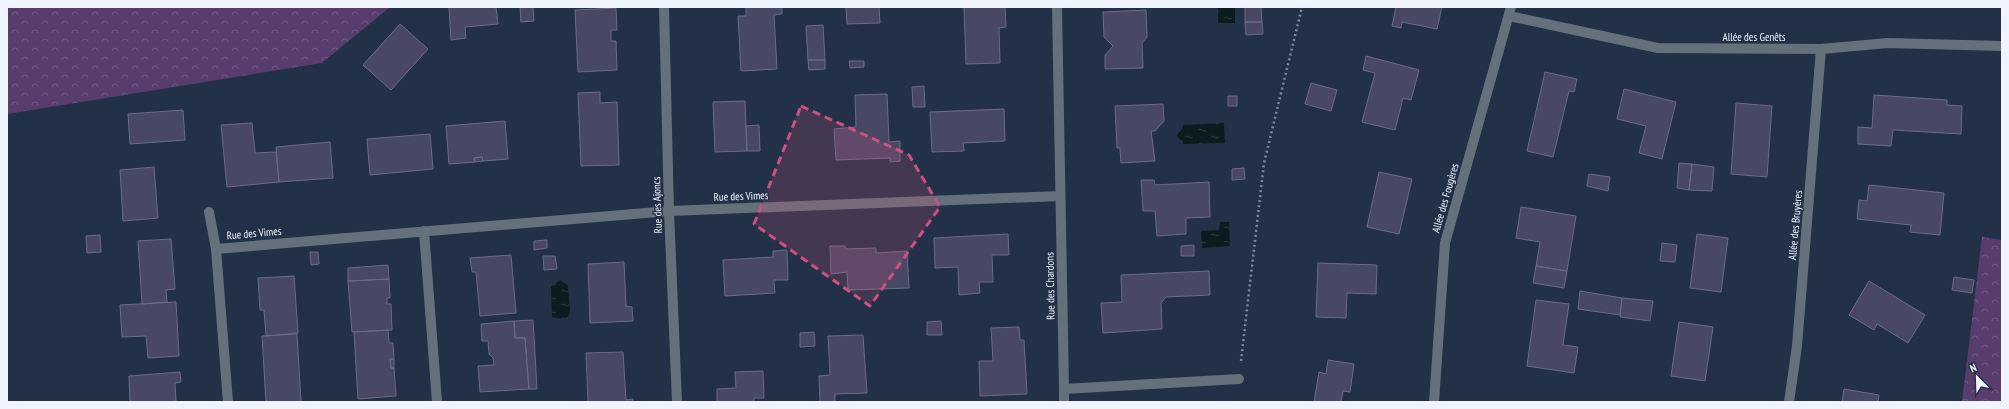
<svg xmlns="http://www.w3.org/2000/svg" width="2009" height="409" font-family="'PT Sans Narrow',sans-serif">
  <defs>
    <pattern id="forest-crowns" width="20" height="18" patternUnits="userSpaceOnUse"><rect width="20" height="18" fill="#573c6d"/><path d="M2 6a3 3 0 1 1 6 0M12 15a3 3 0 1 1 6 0" fill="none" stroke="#6f5983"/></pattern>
    <pattern id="water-ripples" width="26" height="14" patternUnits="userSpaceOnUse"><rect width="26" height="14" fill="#0b1b1e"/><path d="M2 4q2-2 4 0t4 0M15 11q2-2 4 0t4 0" fill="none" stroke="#2f3d40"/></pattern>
  </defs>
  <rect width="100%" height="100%" fill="#223147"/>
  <!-- forest -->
  <path fill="url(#forest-crowns)" d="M7 7H390L322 63 7 114Z
    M1982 237 2002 240V402H1962Z"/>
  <!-- water -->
  <path fill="url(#water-ripples)" d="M1218 7H1235V23H1218Z
    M1224 123 1225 143 1183 144V141L1179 139 1177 135 1183 128V125Z
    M1220 222H1229L1230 246 1202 248 1201 231 1219 230Z
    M560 280 568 285 570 312 568 317 561 319 552 317 551 287Z"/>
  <!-- building -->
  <path fill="#484864" stroke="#6b6b89" d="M449 7H496L498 24 465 27 466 38 451 40Z
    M520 7H533L534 21 521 22Z
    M746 7H782V14L774 15 777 69 741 71 738 16H746Z
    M846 7H879L880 23 847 24Z
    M964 7H1005L1006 27 999 28 1000 63 966 64Z
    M1245 7H1261L1262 22H1245Z
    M1396 7H1442L1437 29 1402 22 1401 28 1392 26Z
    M616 8 617 30H611V41H616L617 70 578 72 575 10Z
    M1146 10 1147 37 1142 43 1143 68 1105 69V55L1113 46 1104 37 1103 12Z
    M1245 22H1262L1263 34 1246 35Z
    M400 24 428 49 391 90 363 65Z
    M823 25 825 60H808L806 26Z
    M1366 56 1419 70 1411 100 1403 98 1395 130 1362 122 1375 73 1363 70Z
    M808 60H825V69L809 70Z
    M849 61H864V67L850 68Z
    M1545 72 1577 79 1574 92 1569 91 1553 157 1527 151Z
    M1311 83 1337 90 1331 111 1305 104Z
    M924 86 925 107H913L912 87Z
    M1624 89 1676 102 1662 159 1639 153 1646 126 1617 119Z
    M600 92V103L617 102 619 165 581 166 578 93Z
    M887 94 889 142 900 141V161L890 162V158L836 160 834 129 856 127 855 95Z
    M1874 95 1947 100V105L1962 106 1961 134 1893 130 1891 146 1858 144V127L1872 128Z
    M1228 96H1237V106H1228Z
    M745 101 747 151 715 152 713 102Z
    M1736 103 1772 106 1767 177 1731 174Z
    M1163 104 1164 121 1155 131H1151L1155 161 1121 163 1120 148H1117L1115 106Z
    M1004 109 1005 141 963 143 964 151 932 152 930 112Z
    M183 110 185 140 130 144 128 114Z
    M505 121 508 159 483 161 482 157 474 158 475 162 449 164 446 126Z
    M252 123 255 153 276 152 279 182 227 187 221 125Z
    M759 125 760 151H747L746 126Z
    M430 134 433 169 370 175 367 139Z
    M330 142 333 178 279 182 276 147Z
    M482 157 483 161 475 162 474 158Z
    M1679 163 1692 164 1689 190 1677 188Z
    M1692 164 1714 167 1712 191 1689 190Z
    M154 167 158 218 123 221 120 170Z
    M1244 168 1245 179 1232 180V169Z
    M1379 172 1412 179 1399 234 1367 227Z
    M1589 174 1610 177 1608 191 1587 186Z
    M1141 180H1154L1155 185 1209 182 1210 217 1186 218V234L1157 236 1155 211H1143Z
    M1869 185 1944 193 1940 235 1910 232 1911 225 1857 219 1859 200 1867 201Z
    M1521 207 1576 216 1567 271 1536 266 1540 242 1516 238Z
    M1008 234 1009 255H992L993 282H979L980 293 959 295 958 267 935 268 934 238Z
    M1697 234 1728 238 1721 292 1690 288Z
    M100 235 101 252 87 253 86 236Z
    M171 239 175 289 166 290 167 302 142 304 138 241Z
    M547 240V248L534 250V241Z
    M1662 243 1677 245 1675 262 1660 261Z
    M1194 245V256H1181V246Z
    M830 246H845L846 249 876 248V253L907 251 909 288 848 290 847 272 831 274Z
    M787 250 788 280H774L775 293 725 296 723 260 773 257V251Z
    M310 252H318L319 264 311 265Z
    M511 255 516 313 480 316 476 272H472L470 258Z
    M543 256H555L557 269 544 270Z
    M624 262 626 306 632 307 633 321 590 323 588 264Z
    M1318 263 1377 265 1376 294 1347 293 1346 318 1316 317Z
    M388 265 389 279 348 281V268Z
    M1536 266 1567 271 1564 288 1533 283Z
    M1209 271 1210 295 1166 297 1161 303 1162 329 1103 333 1101 303 1122 302 1121 275Z
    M294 276 298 333 266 336 264 310H260L258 278Z
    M1954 277 1974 280 1972 293 1952 290Z
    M389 279 390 298H387V304H391L392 330 352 332 348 281Z
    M1869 281 1925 315 1908 343 1877 324 1874 330 1849 315Z
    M1580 291 1622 298 1620 315 1578 309Z
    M1622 298 1653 301 1650 321 1620 317Z
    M1536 300 1569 304 1563 345 1578 347 1574 373 1527 366Z
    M176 302 179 356 148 358 146 336 122 337 120 305Z
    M533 320 537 389H529L525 338H515L514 321Z
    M514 321 515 338H525L529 389 480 392 478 366 494 365 493 358 489 354 488 341H482L481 324Z
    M941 321 942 335H927V322Z
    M1679 322 1713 327 1705 381 1671 376Z
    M1019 327 1020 340H1024L1027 394 980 396 979 361H993L991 328Z
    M388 330 389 343H393L394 359H390L391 368H394L396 396 358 399 354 332Z
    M814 332 815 346 800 347V333Z
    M297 334 301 402H266L262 336Z
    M863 335 867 393 835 394V402H820L819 376 830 375 828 336Z
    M623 352 626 400 633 399V402H588L586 353Z
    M390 359H394V368H391Z
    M1328 360 1354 364 1350 392 1343 391 1341 402H1314L1319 372 1326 374Z
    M763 371 764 398H754V402H717V389L736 388 735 372Z
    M180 372 181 382 175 383 176 402H130L129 376Z
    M1844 389 1879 395 1878 402H1842Z"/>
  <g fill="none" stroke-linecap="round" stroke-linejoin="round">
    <!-- path -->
    <path stroke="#7f899a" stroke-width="2.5" stroke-dasharray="2 3" stroke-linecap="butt" d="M1241 361 1264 163 1302 7"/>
    <!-- minor -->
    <path stroke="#64717a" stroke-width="10" d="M664 7 669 211 677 402
      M1057 7 1064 389 1239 379
      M1509 16 1658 48 1821 49 1888 43 2002 46
      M209 212 216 249
      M424 231 437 402
      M228 402 216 249 669 211 1060 196
      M1064 402V389
      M1434 402 1445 243 1511 7
      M1789 402 1797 346 1821 49"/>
  </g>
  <!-- marked area -->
  <path fill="#cd4f84" fill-opacity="0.2" stroke="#cd4f84" stroke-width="3" stroke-dasharray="8 5" stroke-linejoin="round" d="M801 106 909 155 940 207 870 306 754 224Z"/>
  <g text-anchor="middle" stroke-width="3" stroke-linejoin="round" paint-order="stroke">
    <!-- street labels -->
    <g font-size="11" fill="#eff4fe" stroke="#223147">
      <text x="1754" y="41">Allée des Genêts</text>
      <text transform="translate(741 196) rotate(-2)" y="4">Rue des Vimes</text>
      <text transform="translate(1445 198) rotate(-74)" y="4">Allée des Fougères</text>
      <text transform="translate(657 205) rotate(-92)" y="4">Rue des Ajoncs</text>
      <text transform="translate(1795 225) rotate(-85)" y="4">Allée des Bruyères</text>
      <text transform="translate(254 233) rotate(-5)" y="4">Rue des Vimes</text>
      <text transform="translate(1050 286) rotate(-91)" y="4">Rue des Chardons</text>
    </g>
  </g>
  <!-- border -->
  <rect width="2009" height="409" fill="none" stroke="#eff4fe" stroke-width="16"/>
  <!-- north arrow -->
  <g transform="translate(1977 377) rotate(337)" stroke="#223147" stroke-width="3" paint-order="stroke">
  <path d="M0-3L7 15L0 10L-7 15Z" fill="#eff4fe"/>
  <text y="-6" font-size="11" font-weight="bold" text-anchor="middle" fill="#eff4fe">N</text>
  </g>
</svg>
